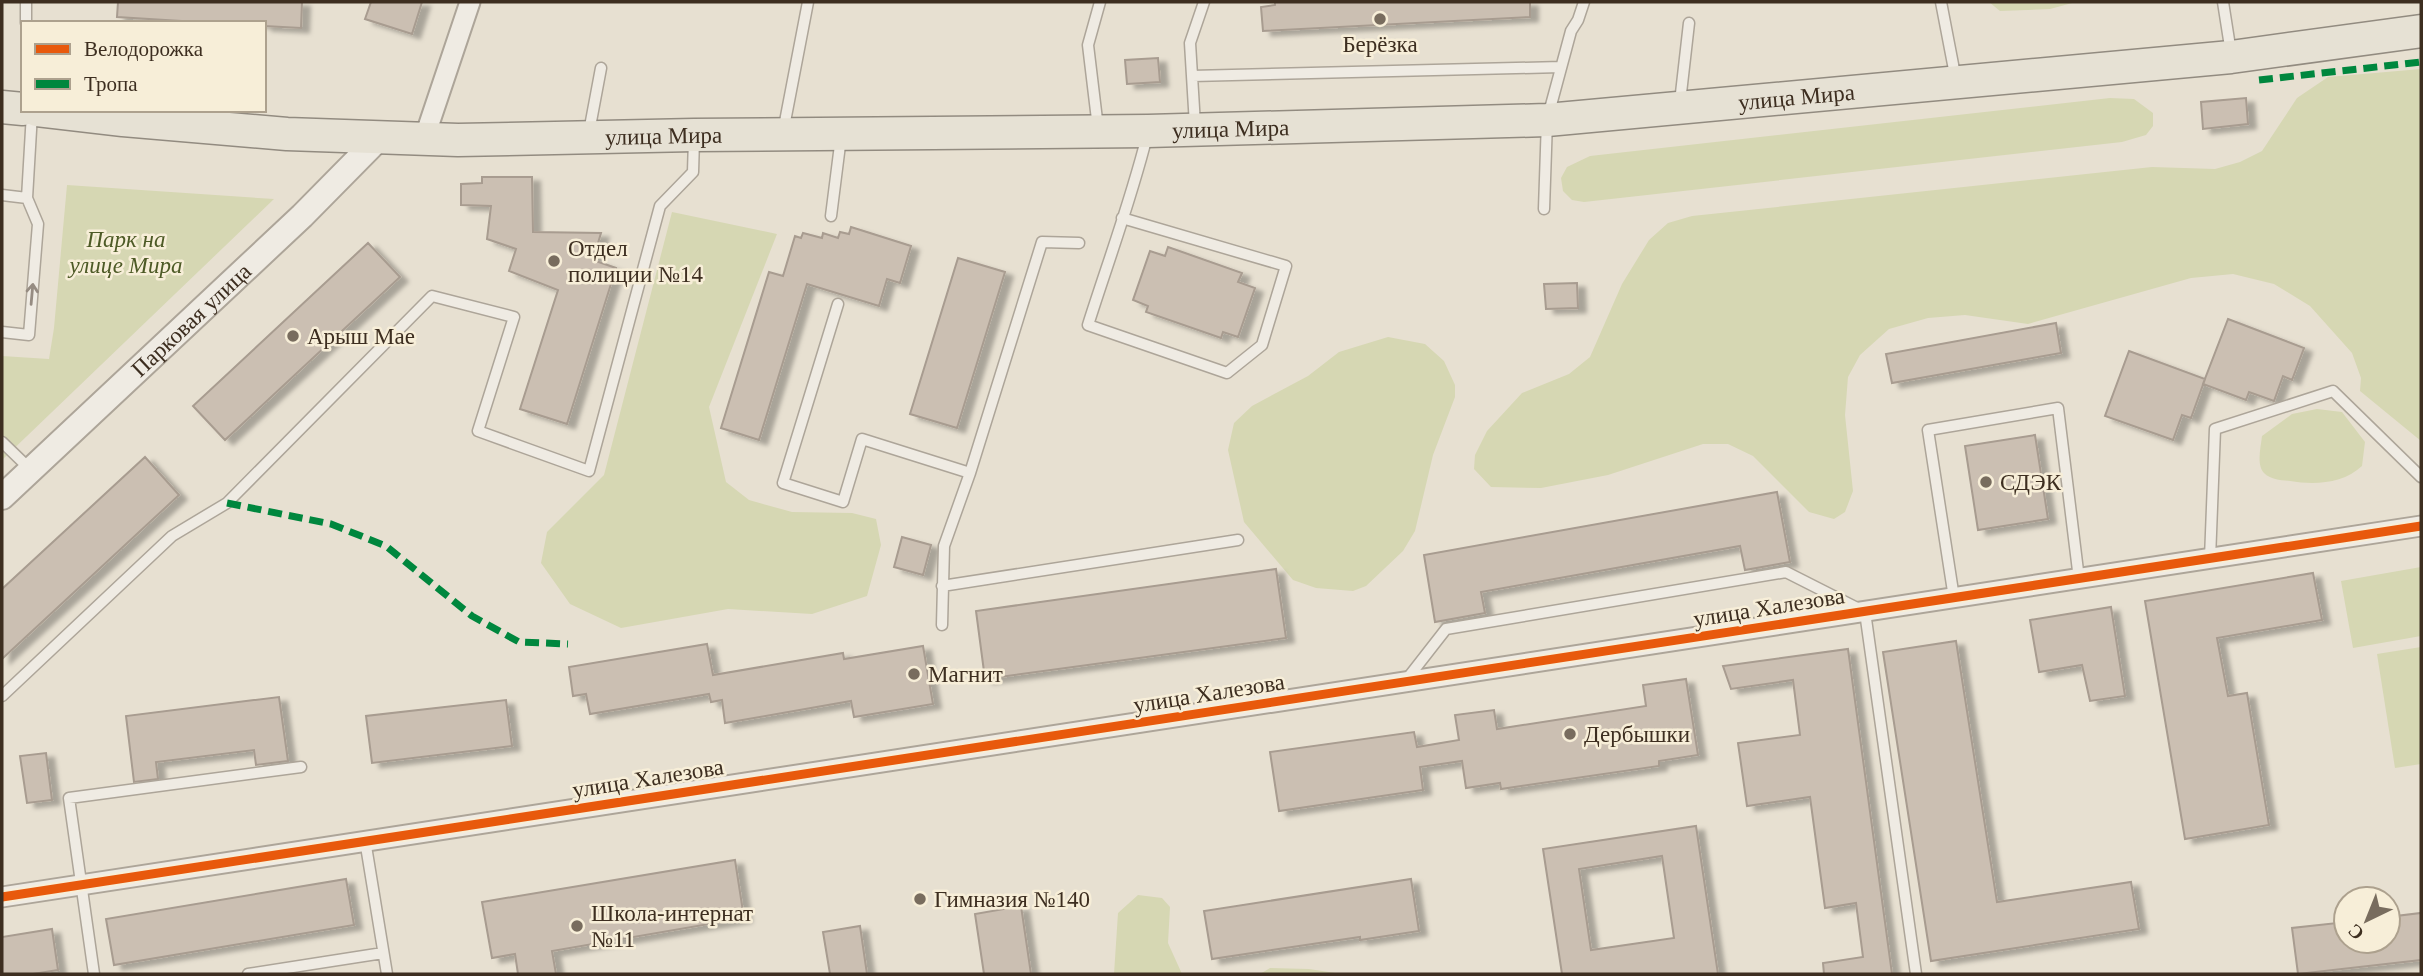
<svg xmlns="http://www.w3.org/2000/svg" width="2423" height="976" font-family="Georgia,serif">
  <defs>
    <filter id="shadow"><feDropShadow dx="8" dy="4.5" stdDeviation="2" flood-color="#0004"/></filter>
  </defs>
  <rect width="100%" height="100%" fill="#e7e0d1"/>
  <!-- green -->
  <path fill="#d6d7b3" d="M1989 2H2076L2050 9 2000 11Z
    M2421 69V441L2360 391 2361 378 2352 353 2310 306 2274 284 2233 274 2191 278 2028 324 1965 315 1928 318 1889 329 1860 355 1848 377 1845 415 1853 491 1845 512 1834 519 1809 512 1753 456 1728 444H1703L1608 475 1541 488 1491 487 1474 469 1475 455 1487 431 1522 393 1569 374 1590 357 1622 284 1649 240 1668 223 1692 216 2152 167 2215 169 2240 162 2262 151 2297 98 2328 77Z
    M2110 98 2134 99 2153 113V126L2146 135 2122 142 1584 202 1572 200 1563 191 1561 178 1567 167 1590 156Z
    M67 185 274 199 2 460V356L49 359 54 328Z
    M672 212 777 234 709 407 726 482 749 500 792 512 852 513 876 519 881 545 867 596 812 614 728 609 621 628 570 604 541 563 547 532 604 475Z
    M1388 337 1425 344 1444 361 1455 385V397L1433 455 1415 531 1403 551 1366 586 1353 591 1316 588 1293 580 1244 522 1228 450 1234 423 1252 406 1308 376 1339 352Z
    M2317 409 2342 412 2365 442 2362 466C2343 484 2314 485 2290 481 2281 480 2271 480 2264 473 2256 464 2261 447 2262 436L2292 414Z
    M2421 567V636L2353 648 2341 581Z
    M2421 647V764L2395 768 2377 654Z
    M1138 895 1162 898 1170 907 1168 943 1182 974H1114L1118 913Z
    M1270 968 1309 969 1342 974H1260Z"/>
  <!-- building -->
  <path fill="#cbbfb2" stroke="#a89c90" stroke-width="2" fill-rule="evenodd" filter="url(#shadow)" d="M118 2H302L301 28 264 26V23H214L117 17Z
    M371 2H422L412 34 365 19Z
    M1275 2H1530V17L1263 31 1261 7 1275 5Z
    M1158 58 1160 82 1127 84 1125 60Z
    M2246 98 2248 124 2203 129 2201 102Z
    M482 177H532L533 232 601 233 593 260 616 268 567 424 520 409 558 290 509 271 516 249 487 239 491 206 461 205V184L482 183Z
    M851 227 911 246 900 283 887 279 879 306 807 284 759 440 721 428 769 272 783 276 795 236 801 238 803 233 822 238 823 233 838 238 840 232 849 234Z
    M368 243 400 277 225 440 193 406Z
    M1168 247 1242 273 1238 282 1255 288 1238 337 1223 332 1221 338 1146 312 1148 306 1133 300 1150 251 1165 256Z
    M958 258 1005 272 957 428 910 414Z
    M1577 283 1578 308 1546 309 1544 284Z
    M2228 319 2304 348 2292 380 2283 376 2274 401 2249 392 2246 400 2203 384Z
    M2056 323 2061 353 1892 383 1886 354Z
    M2129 351 2205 379 2191 418 2182 415 2173 440 2105 416Z
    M2035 435 2048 519 1978 530 1965 446Z
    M145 457 179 495 2 659V589Z
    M1777 492 1790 562 1745 570 1740 546 1481 592 1485 613 1435 622 1424 555Z
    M902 537 931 545 923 575 894 567Z
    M1276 569 1286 638 985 679 976 611Z
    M2313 573 2322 620 2217 638 2228 696 2247 693 2269 825 2185 839 2145 601Z
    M2111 607 2125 696 2090 701 2082 665 2039 672 2030 620Z
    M1956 641 1997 902 2131 882 2139 929 1931 961 1883 652Z
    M707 644 713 675 843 653 844 659 923 646 933 704 854 717 851 701 725 723 722 700 711 702 709 694 590 714 586 694 573 696 569 667Z
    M1848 649 1882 900 1892 974H1824L1823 963 1863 957 1856 903 1825 908 1810 797 1747 806 1738 743 1800 735 1793 680 1731 689 1723 666Z
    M1686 679 1698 755 1659 761V766L1501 789 1500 783 1466 788 1462 761 1420 767 1423 790 1279 811 1270 752 1414 732 1417 747 1459 740 1455 715 1494 710 1497 729 1646 706 1643 685Z
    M279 697 288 761 256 765 254 750 156 762 158 779 134 782 126 716Z
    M506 700 512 746 372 763 366 716Z
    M46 753 52 800 27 803 20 756Z
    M1696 826 1718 974H1562L1543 849ZM1662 856 1674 938 1591 950 1579 869Z
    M735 860 744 918 552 951 556 974H518L515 954 492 958 482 902Z
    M346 879 354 925 114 965 106 919Z
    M1411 879 1419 931 1360 940V937L1212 959 1204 911Z
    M1021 906 1031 974H984L975 914Z
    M2421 913V960L2298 974 2292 928 2346 922V941H2388V917Z
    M860 926 867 974H830L823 932Z
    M52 929 58 970 33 974H2V937Z"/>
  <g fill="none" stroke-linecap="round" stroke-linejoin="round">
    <defs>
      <path id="service" d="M26 2V23
        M1941 2 1956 80
        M2223 2 2231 53
        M1192 76 1561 67
        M1680 102 1689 23
        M1195 125 1190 43 1204 2
        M1098 128 1088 45 1100 2
        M589 132 601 68
        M783 132 808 2
        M2 195 27 198
        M1544 209 1547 120 1571 31 1578 20 1584 2
        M831 216 841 137
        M1122 218 1286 266 1262 345 1227 373 1088 325C1108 262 1131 200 1147 136
        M838 304 783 483 843 502 862 439 970 473
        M2 332 29 335 38 224 27 198 32 113
        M2 442 31 470
        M2210 559 2215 429 2333 391 2421 477
        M942 586 1238 540
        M1954 598 1928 430 2058 408 2079 579
        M942 625 944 546 970 473 1042 242 1079 243
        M1407 679 1446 629 1786 572 1865 612 1916 974
        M2 696 172 536 227 503 432 296 514 317 478 431 589 471 660 206 693 172 694 139
        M365 840 387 974
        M94 974 69 798 301 767
        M248 974 383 953"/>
      <path id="minor" d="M424 139 470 2
        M2 897 2421 526"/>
      <g id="tertiary">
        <path id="s1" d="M2 497 302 216 378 139"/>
      </g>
      <g id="primary">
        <path d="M2 107 23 109"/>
        <path id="s2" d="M37 110 123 120 287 134 458 140 694 135 1148 131 1547 120 2231 57 2421 31"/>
      </g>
    </defs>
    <!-- service casing -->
    <use href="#service" stroke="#ada599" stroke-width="13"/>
    <!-- minor casing -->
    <use href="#minor" stroke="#ada599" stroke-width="23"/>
    <!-- tertiary casing -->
    <use href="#tertiary" stroke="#ada599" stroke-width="28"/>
    <!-- primary casing -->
    <use href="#primary" stroke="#928b80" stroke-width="35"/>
    <!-- service -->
    <use href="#service" stroke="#efebe3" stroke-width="10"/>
    <!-- minor -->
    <use href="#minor" stroke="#efebe3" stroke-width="19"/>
    <!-- tertiary -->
    <use href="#tertiary" stroke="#efebe3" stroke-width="24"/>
    <!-- primary -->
    <use href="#primary" stroke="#e6e1d4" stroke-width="32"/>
    <!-- quiet -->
    <path stroke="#00873e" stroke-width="7" stroke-dasharray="14 7" stroke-linecap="butt" d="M2259 80 2421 62
      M227 503 331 524 386 546 472 616 519 642 568 644"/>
    <defs>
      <path id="cycleway" d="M2 897 2421 526"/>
    </defs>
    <!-- cycleway casing -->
    <use href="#cycleway" stroke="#f7eed8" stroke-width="13"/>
    <!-- cycleway -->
    <use href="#cycleway" stroke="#e8590c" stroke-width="9"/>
  </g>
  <!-- one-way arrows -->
  <defs><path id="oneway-shaft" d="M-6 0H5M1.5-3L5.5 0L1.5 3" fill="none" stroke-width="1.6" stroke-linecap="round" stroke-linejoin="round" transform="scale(1.75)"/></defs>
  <use stroke="#968c82" href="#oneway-shaft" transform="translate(32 294) rotate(-85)"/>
  <!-- markers -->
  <g fill="#786c5e" stroke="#f7eed8" stroke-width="2.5">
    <circle cx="1380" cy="19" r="7"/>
    <circle cx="554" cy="261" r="7"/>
    <circle cx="293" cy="336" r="7"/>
    <circle cx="1986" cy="482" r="7"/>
    <circle cx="914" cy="674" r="7"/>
    <circle cx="1570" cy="734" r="7"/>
    <circle cx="920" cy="899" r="7"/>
    <circle cx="577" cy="926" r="7"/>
  </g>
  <g text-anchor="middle" stroke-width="5" stroke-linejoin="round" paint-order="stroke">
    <!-- poi labels -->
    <g font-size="23" fill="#3d2e20" stroke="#f7eed8" text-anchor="start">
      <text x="1380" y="52" text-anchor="middle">Берёзка</text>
      <text x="568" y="256">Отдел<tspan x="568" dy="26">полиции №14</tspan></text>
      <text x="307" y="344">Арыш Мае</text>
      <text x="2000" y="490">СДЭК</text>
      <text x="928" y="682">Магнит</text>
      <text x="1584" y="742">Дербышки</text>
      <text x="934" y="907">Гимназия №140</text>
      <text x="591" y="921">Школа-интернат<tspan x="591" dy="26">№11</tspan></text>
    </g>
    <!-- street labels -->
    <g font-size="23" fill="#3d2e20" stroke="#f7eed8">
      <text dy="8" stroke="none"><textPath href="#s2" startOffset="1762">улица Мира</textPath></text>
      <text dy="8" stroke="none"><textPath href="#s2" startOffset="1195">улица Мира</textPath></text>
      <text dy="8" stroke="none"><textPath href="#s2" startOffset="628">улица Мира</textPath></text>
      <text dy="8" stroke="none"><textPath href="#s1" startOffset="259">Парковая улица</textPath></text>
      <text transform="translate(1769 607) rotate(-9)" y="8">улица Халезова</text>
      <text transform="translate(1209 693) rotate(-9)" y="8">улица Халезова</text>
      <text transform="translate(648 778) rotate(-9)" y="8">улица Халезова</text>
    </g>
    <!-- park labels -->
    <g font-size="23" font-style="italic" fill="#4d5a26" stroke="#f7eed8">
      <text x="126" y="247">Парк на<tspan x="126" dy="26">улице Мира</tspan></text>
    </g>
  </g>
  <!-- border -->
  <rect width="2423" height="976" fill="none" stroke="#3d2e20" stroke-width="7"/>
  <!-- legend -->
  <rect x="21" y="21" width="245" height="91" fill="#f7eed8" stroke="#ada18e" stroke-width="2"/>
  <rect x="35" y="44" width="35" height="10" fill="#e8590c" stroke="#ada18e" stroke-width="2"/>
  <text x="84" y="56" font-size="21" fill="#3d2e20">Велодорожка</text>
  <rect x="35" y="79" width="35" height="10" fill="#00873e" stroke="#ada18e" stroke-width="2"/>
  <text x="84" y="91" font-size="21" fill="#3d2e20">Тропа</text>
  <!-- north arrow -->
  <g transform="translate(2367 920) rotate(223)"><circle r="33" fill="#f7eed8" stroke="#ada18e" stroke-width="2"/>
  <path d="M0-5L12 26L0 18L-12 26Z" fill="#786c5e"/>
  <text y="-10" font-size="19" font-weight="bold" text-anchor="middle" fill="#3d2e20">С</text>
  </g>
</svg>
